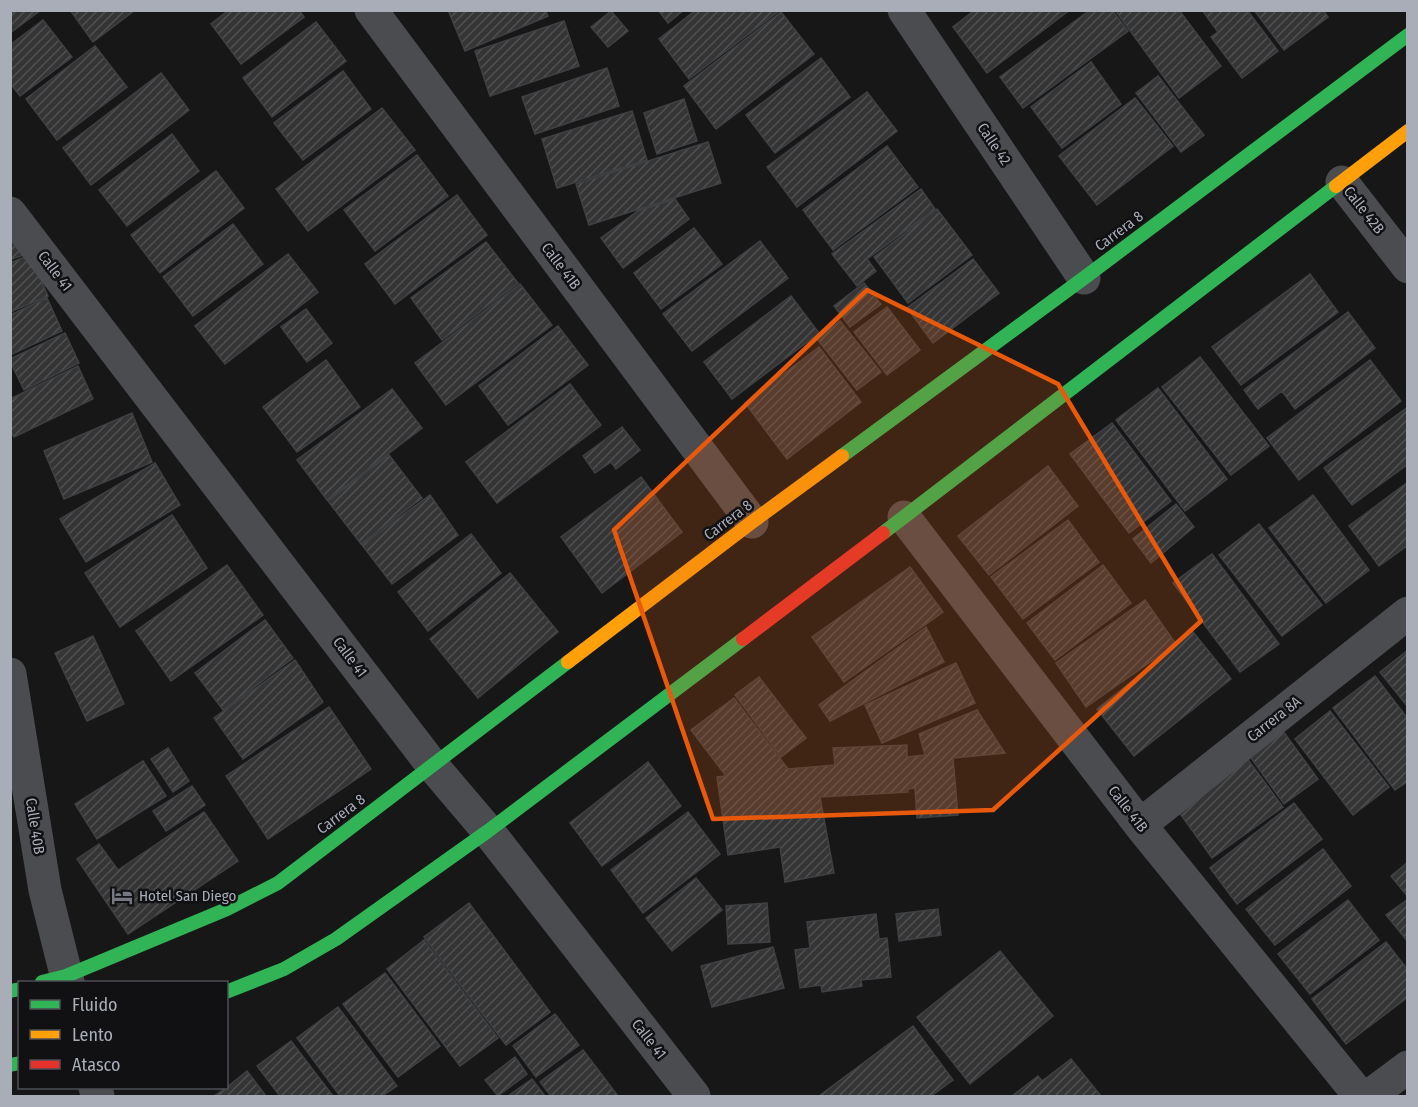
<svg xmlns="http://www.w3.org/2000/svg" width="1418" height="1107" font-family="'Fira Sans Condensed',sans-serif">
  <defs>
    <pattern id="building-hatch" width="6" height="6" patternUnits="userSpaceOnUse" patternTransform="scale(1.5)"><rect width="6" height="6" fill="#353536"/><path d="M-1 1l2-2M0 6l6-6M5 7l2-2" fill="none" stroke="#4f5051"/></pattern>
  </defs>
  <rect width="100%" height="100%" fill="#171717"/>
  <!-- building -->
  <path fill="url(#building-hatch)" stroke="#3f4043" stroke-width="1.5" d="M10 10H41L10 33Z
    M70 10H134V11L93 42Z
    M229 10H299L304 17 241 64 211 24Z
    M448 10H545L548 16 465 51Z
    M658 10H684L668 23Z
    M696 10H779V11L689 79 659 39Z
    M975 10H1066L1067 12 987 73 953 27Z
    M1090 10H1112L1128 31 1023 108 1000 77Z
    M1115 10H1179L1221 66 1179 98Z
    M1202 10H1247L1278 51 1242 78 1211 37 1218 32Z
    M1254 10H1323L1328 17 1284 50Z
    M611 11 628 31 608 47 591 27Z
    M781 12 814 54 716 129 684 86Z
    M43 20 72 57 20 96 10 83V45Z
    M564 21 579 66 490 96 475 51Z
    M316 22 346 61 272 117 243 78Z
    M95 46 127 87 57 140 26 99Z
    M821 58 850 97 775 153 746 115Z
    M1091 62 1121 104 1062 148 1031 107Z
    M607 68 619 106 535 134 522 97Z
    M343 71 371 109 303 160 274 123Z
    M161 73 189 110 91 185 63 148Z
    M1158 76 1204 135 1181 152 1136 93Z
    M867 92 897 131 797 207 767 167Z
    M1135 98 1173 146 1097 205 1059 156Z
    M684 99 697 141 657 154 644 113Z
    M382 108 415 150 308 231 276 189Z
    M632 111 647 160 557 188 542 139Z
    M172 134 199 171 127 226 99 190Z
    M708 142 721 183 589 225 576 184Z
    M887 146 918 187 833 250 803 210Z
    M417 155 448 196 375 251 344 210Z
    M216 171 244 208 160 273 131 235Z
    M921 189 935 209 867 259 876 271 857 286 832 254Z
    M457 195 487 235 395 304 365 264Z
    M675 199 689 219 623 268 601 238 638 211Z
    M937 209 972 255 908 303 874 257Z
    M233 224 263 264 193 316 163 277Z
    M694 228 722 264 661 309 634 273Z
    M10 236 26 254 10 260Z
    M760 241 788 278 692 351 663 314Z
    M486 242 518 283 442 340 411 298Z
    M288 254 318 292 225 364 195 326Z
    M30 255 48 296 10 312V263Z
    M973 259 999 293 933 343 907 308Z
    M1310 274 1338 312 1241 385 1212 347Z
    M864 283 881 304 850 327 834 306Z
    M520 284 552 325 446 405 415 363Z
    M791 296 819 333 732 399 704 362Z
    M47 298 62 331 10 355V315Z
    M887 307 920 350 887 375 854 332Z
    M306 309 332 343 307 362 281 327Z
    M1348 312 1375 348 1295 409 1282 391 1258 409 1244 390Z
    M840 321 881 372 857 390 817 339Z
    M558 326 588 365 508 425 479 386Z
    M65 333 79 363 24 390 10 361V359Z
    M819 347 861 402 787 459 745 403Z
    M1200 357 1269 446 1231 475 1162 387Z
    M326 360 360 407 297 452 263 407Z
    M1370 360 1401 401 1299 480 1267 438Z
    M78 366 93 399 14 437 10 430V399Z
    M570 384 601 425 497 503 466 462Z
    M1158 388 1227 479 1185 511 1116 420Z
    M392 389 422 428 327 500 297 460Z
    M1408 407V464L1352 505 1324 468Z
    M132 413 152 462 64 499 44 451Z
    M1112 423 1171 501 1129 533 1070 454Z
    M622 427 640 450 616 469 611 462 595 473 583 456Z
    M389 455 422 498 361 544 328 501Z
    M155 463 180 505 86 562 60 519Z
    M1048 466 1078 506 989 575 958 536Z
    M641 477 682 532 602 593 561 537Z
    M1408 482V545L1379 566 1349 526Z
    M430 495 458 535 392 584 362 545Z
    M1313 495 1369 570 1326 603 1269 528Z
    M1176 504 1194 527 1151 563 1133 539Z
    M172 515 207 568 120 627 85 573Z
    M1068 520 1099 562 1023 619 991 577Z
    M1259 524 1322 605 1282 636 1219 555Z
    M471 534 501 573 428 631 398 592Z
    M1212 554 1279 644 1240 672 1173 583Z
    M227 565 263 615 171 681 136 631Z
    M1103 565 1131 603 1055 660 1027 623Z
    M910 567 943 612 844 682 812 637Z
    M510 573 558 632 478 698 430 639Z
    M1145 600 1176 644 1086 707 1056 663Z
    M265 620 293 658 223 710 195 673Z
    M926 627 944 662 830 721 819 705Z
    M1193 632 1231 679 1134 756 1097 709Z
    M93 636 124 704 87 721 55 653Z
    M1408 650V707L1380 672Z
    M295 660 323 702 243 759 214 718Z
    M956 663 975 703 882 743 865 705Z
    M1375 676 1408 719V781L1395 790 1333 708Z
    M759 677 806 738 781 757 735 695Z
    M734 698 788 769 835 765 833 748 907 745V757L925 755 919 734 977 710 1005 753 953 758 958 815 917 818 915 788 908 789V792L820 797 834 873 785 882 780 847 728 855 717 777 726 776 691 730Z
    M329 707 371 769 268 839 226 776Z
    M1330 711 1389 787 1353 815 1295 739Z
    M1280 727 1318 779 1284 804 1246 751Z
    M168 748 189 781 173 792 151 759Z
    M1246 757 1283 807 1212 858 1176 808Z
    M143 761 166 796 97 839 75 804Z
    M648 762 681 806 602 866 570 823Z
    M192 786 205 805 166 831 153 811Z
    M1294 803 1322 839 1237 904 1210 868Z
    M204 812 238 861 128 934 77 859 99 844 118 870Z
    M688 812 720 854 643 913 611 870Z
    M1323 849 1351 886 1275 945 1246 909Z
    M1408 862V897L1391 876Z
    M696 878 722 910 672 951 646 918Z
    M1348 900 1379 940 1310 994 1278 954Z
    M1407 900 1408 901V942L1386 915Z
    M469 903 550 1012 506 1045 424 937Z
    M767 903 770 942 728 944 726 906Z
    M938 909 941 935 899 941 896 914Z
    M876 914 879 939 887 938 891 977 861 980 862 986 822 992 821 985 800 988 795 950 810 948 807 922Z
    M424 940 498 1038 460 1066 387 969Z
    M1386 942 1408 970V997L1346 1044 1312 999Z
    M773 947 784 988 712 1007 701 966Z
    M1000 951 1053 1016 970 1084 917 1017Z
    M385 973 440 1046 398 1077 343 1004Z
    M338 1007 397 1086 382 1096H340L297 1038Z
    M555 1014 579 1045 536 1077 513 1046Z
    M913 1026 953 1080 931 1096H819Z
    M291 1041 333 1096H280L257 1066Z
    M583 1050 618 1096H551L540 1082Z
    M515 1057 527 1074 498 1096 485 1080Z
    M1071 1059 1101 1096H1012L1038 1076 1042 1081Z
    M247 1071 266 1096H214L226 1088Z
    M532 1079 545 1096H508Z"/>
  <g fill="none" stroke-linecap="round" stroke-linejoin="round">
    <!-- street -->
    <path stroke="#4b4c50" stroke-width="33" d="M371 10 752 522
      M904 10 1084 278
      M1342 182 1408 267
      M10 213 432 765 488 831 694 1096
      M904 517 1140 825 1360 1096
      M10 674 45 890 68 982
      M1140 825 1408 613
      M95 1088 98 1096
      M1369 1096 1408 1067"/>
    <!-- fast -->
    <path stroke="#30b455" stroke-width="14" d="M842 456 1084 278 1408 35
      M883 533 1336 186
      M42 982 66 976 227 909 278 883 568 662
      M10 991 20 989
      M226 992 284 969 336 939 488 831 743 639
      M10 1065 20 1063"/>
    <!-- slow -->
    <path stroke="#ff9f0a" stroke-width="14" d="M1336 186 1408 131
      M568 662 752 522 842 456"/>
    <!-- jam -->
    <path stroke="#e5322d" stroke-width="14" d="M743 639 883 533"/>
  </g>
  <!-- marked area -->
  <path fill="#e8590c" fill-opacity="0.2" stroke="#e8590c" stroke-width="4.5" stroke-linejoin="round" d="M867 290 1058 384 1201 621 993 810 713 819 614 530Z"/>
  <!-- icons -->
  <defs>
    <symbol id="hotel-bare" viewBox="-9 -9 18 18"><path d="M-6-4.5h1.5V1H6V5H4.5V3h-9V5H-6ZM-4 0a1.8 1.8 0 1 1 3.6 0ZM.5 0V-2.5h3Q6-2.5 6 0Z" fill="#757880" stroke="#111113" stroke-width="2.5" paint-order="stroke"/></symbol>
  </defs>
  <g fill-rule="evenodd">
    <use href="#hotel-bare" x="107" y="881" width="30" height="30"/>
  </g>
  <g text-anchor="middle" stroke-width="5" stroke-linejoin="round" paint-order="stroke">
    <!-- street labels -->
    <g font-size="15" fill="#a8adb8" stroke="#111113">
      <text transform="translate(994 144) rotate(56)" y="5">Calle 42</text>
      <text transform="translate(1364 210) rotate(52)" y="5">Calle 42B</text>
      <text transform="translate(1119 231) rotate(-37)" y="5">Carrera 8</text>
      <text transform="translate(561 266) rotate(53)" y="5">Calle 41B</text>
      <text transform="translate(55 271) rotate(53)" y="5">Calle 41</text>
      <text transform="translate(728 520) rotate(-37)" y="5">Carrera 8</text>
      <text transform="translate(350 657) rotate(53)" y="5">Calle 41</text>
      <text transform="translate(1274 719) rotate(-38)" y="5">Carrera 8A</text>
      <text transform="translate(1128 809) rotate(52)" y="5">Calle 41B</text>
      <text transform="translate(341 814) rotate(-37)" y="5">Carrera 8</text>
      <text transform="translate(35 826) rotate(81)" y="5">Calle 40B</text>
      <text transform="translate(649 1039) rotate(52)" y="5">Calle 41</text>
    </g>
    <!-- poi labels -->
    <g font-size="15" fill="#a8adb8" stroke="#111113" text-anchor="start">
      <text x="139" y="901">Hotel San Diego</text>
    </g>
  </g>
  <!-- border -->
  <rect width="1418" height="1107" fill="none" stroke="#a8adb8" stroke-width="24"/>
  <!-- legend -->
  <rect x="18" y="981" width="210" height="108" fill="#111113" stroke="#4d4f55" stroke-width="1.5"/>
  <rect x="30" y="1000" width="30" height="9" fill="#30b455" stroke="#4d4f55" stroke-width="1.5"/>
  <text x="72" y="1011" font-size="18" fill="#a8adb8">Fluido</text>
  <rect x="30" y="1030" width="30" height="9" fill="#ff9f0a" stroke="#4d4f55" stroke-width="1.5"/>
  <text x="72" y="1041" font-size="18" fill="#a8adb8">Lento</text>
  <rect x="30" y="1060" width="30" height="9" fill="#e5322d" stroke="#4d4f55" stroke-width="1.5"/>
  <text x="72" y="1071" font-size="18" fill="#a8adb8">Atasco</text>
</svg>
